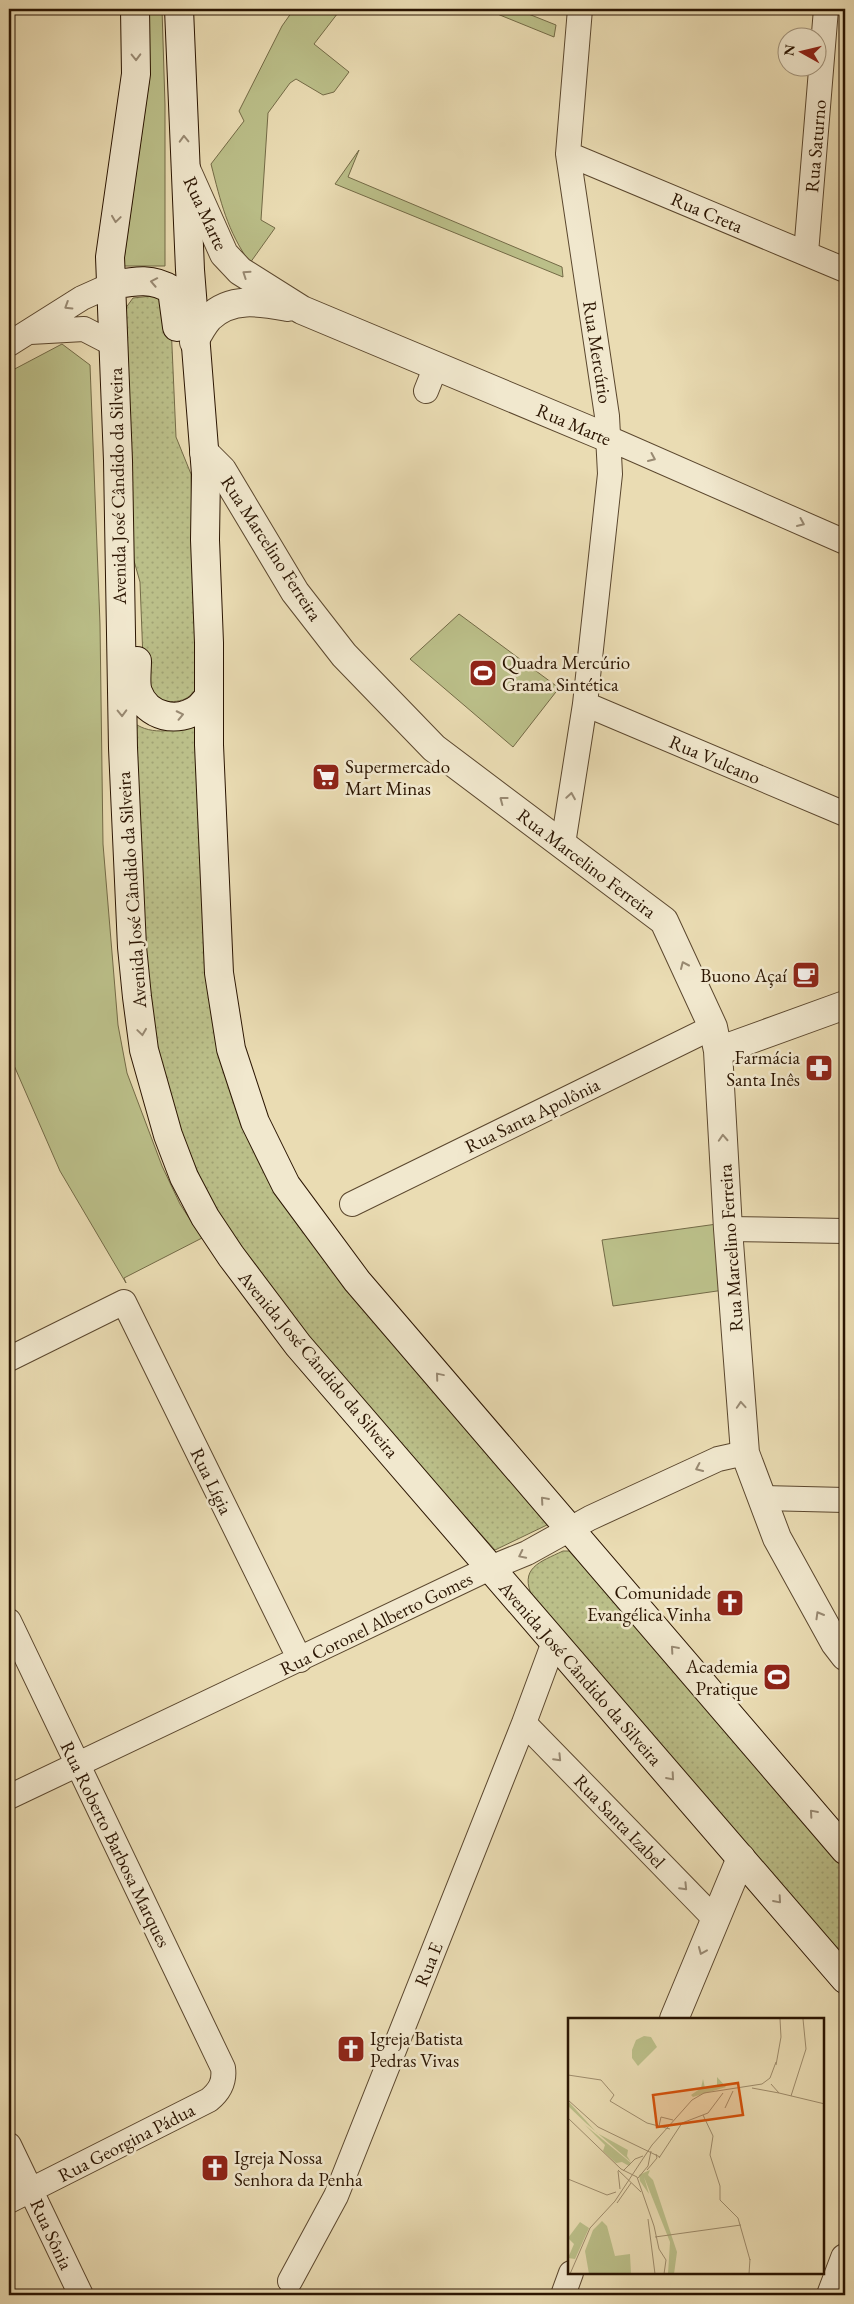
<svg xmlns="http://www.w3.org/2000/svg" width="854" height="2304" font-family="'EB Garamond',serif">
  <defs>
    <pattern id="park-dots" width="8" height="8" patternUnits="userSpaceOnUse" patternTransform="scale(1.25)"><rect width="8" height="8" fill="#bbbf89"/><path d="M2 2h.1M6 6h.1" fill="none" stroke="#a1a375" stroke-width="1.8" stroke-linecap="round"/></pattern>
  </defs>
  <rect width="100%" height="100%" fill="#eadcb3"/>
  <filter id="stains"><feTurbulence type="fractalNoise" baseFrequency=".004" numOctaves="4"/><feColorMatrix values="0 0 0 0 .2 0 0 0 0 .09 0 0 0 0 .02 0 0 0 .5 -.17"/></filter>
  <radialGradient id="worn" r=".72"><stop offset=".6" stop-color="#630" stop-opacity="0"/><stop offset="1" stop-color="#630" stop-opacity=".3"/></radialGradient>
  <!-- grass -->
  <path fill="#bbbf89" stroke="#736a46" d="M149 9H162L165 105V266H123L149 82Z
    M294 9H341L314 44 349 72 334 92 323 95 296 79 290 83 268 113 261 220 275 228 250 263C227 230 221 203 211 164L244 121 239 111 282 26Z
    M485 9H516L556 25 554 37Z
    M359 150 348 177 562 267 563 277 335 184Z
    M62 344 90 365 100 624 103 844 118 1025 127 1073 162 1166 180 1204 202 1238 124 1278 126 1283 60 1171 9 1054V372Z
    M459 614 559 688 513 747 410 659Z
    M717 1224 724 1290 613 1306 602 1240Z"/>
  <!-- park -->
  <path fill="url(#park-dots)" stroke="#736a46" d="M152 296 167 301 171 324 176 437 191 474 196 688C187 705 168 703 151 698L144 685 140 582 129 543 125 309 133 298Z
    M134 723C152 736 177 731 196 723L206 940 298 1224 328 1265 549 1524 495 1550 375 1416 258 1277 207 1194 178 1125 164 1075 152 1021 147 978Z
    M563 1551H569L657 1648 845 1867V1962L533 1598C518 1568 540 1562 563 1551Z"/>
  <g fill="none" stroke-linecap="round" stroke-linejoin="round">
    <defs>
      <path id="minor" d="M568 154 845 270
        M806 253 826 9
        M30 332 84 329 113 344
        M9 344 82 298 111 285
        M426 391 436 366
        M608 438 845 542
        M585 704 845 814
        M563 844 585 704 610 474 607 416 568 154 580 9
        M352 1204 713 1027
        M728 1229 845 1231
        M9 1359 124 1302 300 1660
        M763 1498 845 1500
        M9 1621 223 2068C225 2082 220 2091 209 2100L9 2201
        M524 1723 715 1919
        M9 1797 490 1568 527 1553 590 1518 718 1459 745 1453
        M9 2145 81 2295
        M290 2281 336 2196 524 1723 554 1642
        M563 2295 571 2273"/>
      <path id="tertiary" d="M186 169 224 254 240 271 302 310 608 438
        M194 342C198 334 203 325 209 318 231 296 261 302 288 307
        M204 452 222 470 295 592 344 655 434 748 664 921 713 1027 718 1051 728 1229 745 1453 777 1538 835 1643 845 1656
        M718 1051 845 1005
        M674 2019 741 1858
        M831 2295 845 2258"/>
      <path id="secondary" d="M135 9 136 74 110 257 118 461 123 748 132 947 137 997 144 1050 168 1135 184 1177 205 1217 231 1256 298 1345 845 1979
        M179 9 190 270 206 474 205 540 209 643V745L219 973 231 1049 255 1122 286 1185 357 1281 845 1850
        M111 285C134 281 152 277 172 290L177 327
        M137 661C137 671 135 684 138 692 147 717 178 724 199 708 202 705 206 700 209 697"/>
    </defs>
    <!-- minor casing -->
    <use href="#minor" stroke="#5b472e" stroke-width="26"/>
    <!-- tertiary casing -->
    <use href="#tertiary" stroke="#5b472e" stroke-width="30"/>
    <!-- secondary casing -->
    <use href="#secondary" stroke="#2b1502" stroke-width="30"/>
    <!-- minor -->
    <use href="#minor" stroke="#f1e8ce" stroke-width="24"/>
    <!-- tertiary -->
    <use href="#tertiary" stroke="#f1e8ce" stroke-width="28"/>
    <!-- secondary -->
    <use href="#secondary" stroke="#f1e8ce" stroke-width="28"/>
  </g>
  <!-- one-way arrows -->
  <defs><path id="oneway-chevron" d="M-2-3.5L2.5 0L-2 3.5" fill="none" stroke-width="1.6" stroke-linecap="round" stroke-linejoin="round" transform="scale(1.25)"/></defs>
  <g stroke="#988972">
    <use href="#oneway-chevron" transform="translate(136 57) rotate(89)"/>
    <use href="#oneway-chevron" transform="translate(184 139) rotate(-92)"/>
    <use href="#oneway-chevron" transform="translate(116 219) rotate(98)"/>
    <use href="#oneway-chevron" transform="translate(246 274) rotate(-146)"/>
    <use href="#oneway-chevron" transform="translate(154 282) rotate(-169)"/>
    <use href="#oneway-chevron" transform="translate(68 306) rotate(148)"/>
    <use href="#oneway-chevron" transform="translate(652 458) rotate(24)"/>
    <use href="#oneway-chevron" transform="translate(801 523) rotate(24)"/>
    <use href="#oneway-chevron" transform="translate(122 713) rotate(89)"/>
    <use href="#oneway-chevron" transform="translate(180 715) rotate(-12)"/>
    <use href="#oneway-chevron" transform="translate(571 796) rotate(-81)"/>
    <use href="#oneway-chevron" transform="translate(503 800) rotate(-143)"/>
    <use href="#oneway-chevron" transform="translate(684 965) rotate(-114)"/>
    <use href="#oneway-chevron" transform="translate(142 1032) rotate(82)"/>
    <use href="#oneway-chevron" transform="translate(723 1138) rotate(-93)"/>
    <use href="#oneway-chevron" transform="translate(439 1376) rotate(-130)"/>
    <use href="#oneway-chevron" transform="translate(741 1405) rotate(-94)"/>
    <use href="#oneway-chevron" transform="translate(699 1468) rotate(155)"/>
    <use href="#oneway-chevron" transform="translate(544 1500) rotate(-131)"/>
    <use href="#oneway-chevron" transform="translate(522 1555) rotate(154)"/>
    <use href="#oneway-chevron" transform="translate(819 1615) rotate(-120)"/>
    <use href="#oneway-chevron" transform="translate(674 1649) rotate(-131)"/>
    <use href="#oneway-chevron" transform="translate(558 1758) rotate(46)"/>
    <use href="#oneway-chevron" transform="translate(671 1777) rotate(49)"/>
    <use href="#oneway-chevron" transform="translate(813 1813) rotate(-131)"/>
    <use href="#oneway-chevron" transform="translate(684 1887) rotate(46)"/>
    <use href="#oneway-chevron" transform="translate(778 1900) rotate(49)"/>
    <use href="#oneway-chevron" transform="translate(702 1951) rotate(113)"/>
  </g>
  <!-- icons -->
  <defs>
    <symbol id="stadium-square" viewBox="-11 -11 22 22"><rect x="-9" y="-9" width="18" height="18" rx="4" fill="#8f2418" stroke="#f1e8ce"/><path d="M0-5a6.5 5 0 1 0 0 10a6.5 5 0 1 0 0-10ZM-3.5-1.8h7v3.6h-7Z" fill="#fff"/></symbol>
    <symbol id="supermarket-square" viewBox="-11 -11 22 22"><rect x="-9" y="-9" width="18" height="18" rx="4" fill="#8f2418" stroke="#f1e8ce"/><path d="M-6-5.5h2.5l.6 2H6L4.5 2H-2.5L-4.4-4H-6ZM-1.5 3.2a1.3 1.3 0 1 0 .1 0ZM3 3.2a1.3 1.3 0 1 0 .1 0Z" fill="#fff"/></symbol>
    <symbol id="cafe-square" viewBox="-11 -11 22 22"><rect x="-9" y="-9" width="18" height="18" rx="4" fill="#8f2418" stroke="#f1e8ce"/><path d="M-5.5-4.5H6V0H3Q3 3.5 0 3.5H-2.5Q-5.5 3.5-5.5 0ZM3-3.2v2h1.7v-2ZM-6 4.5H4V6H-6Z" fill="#fff"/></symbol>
    <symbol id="pharmacy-square" viewBox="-11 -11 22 22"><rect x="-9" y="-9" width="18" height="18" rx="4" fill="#8f2418" stroke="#f1e8ce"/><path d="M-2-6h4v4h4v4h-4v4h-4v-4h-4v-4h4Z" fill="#fff"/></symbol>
    <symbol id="church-square" viewBox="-11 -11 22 22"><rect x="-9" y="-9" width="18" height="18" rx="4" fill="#8f2418" stroke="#f1e8ce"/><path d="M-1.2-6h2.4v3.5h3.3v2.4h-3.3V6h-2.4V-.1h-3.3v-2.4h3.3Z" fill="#fff"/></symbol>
  </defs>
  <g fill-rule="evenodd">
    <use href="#stadium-square" x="467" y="657" width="32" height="32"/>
    <use href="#supermarket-square" x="310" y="761" width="32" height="32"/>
    <use href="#cafe-square" x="790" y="959" width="32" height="32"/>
    <use href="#pharmacy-square" x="803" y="1052" width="32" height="32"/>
    <use href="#church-square" x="714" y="1587" width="32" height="32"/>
    <use href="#stadium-square" x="761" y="1661" width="32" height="32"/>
    <use href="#church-square" x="335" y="2033" width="32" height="32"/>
    <use href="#church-square" x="199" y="2152" width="32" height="32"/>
  </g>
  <g text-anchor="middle" stroke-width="5" stroke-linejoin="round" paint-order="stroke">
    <!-- street labels -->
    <g font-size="19" fill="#2b1502" stroke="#f1e8ce">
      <text transform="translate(815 146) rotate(-85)" y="7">Rua Saturno</text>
      <text transform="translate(707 212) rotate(23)" y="7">Rua Creta</text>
      <text transform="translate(206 213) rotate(65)" y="7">Rua Marte</text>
      <text transform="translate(598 352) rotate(81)" y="7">Rua Mercúrio</text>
      <text transform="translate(574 424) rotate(23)" y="7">Rua Marte</text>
      <text transform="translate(117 486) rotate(-91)" y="7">Avenida José Cândido da Silveira</text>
      <text transform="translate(272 548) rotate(57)" y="7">Rua Marcelino Ferreira</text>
      <text transform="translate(715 759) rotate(23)" y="7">Rua Vulcano</text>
      <text transform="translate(587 863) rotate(37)" y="7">Rua Marcelino Ferreira</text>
      <text transform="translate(131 890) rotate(-94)" y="7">Avenida José Cândido da Silveira</text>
      <text transform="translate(532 1115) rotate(-26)" y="7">Rua Santa Apolônia</text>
      <text transform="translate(730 1248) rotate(-94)" y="7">Rua Marcelino Ferreira</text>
      <text transform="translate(319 1364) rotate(50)" y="7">Avenida José Cândido da Silveira</text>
      <text transform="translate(212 1481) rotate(64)" y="7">Rua Lígia</text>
      <text transform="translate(376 1623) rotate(-26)" y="7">Rua Coronel Alberto Gomes</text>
      <text transform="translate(581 1673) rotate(49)" y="7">Avenida José Cândido da Silveira</text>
      <text transform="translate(620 1821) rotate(46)" y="7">Rua Santa Izabel</text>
      <text transform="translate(116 1844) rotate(64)" y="7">Rua Roberto Barbosa Marques</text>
      <text transform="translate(428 1964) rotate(-68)" y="7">Rua E</text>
      <text transform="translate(126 2142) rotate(-27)" y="7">Rua Georgina Pádua</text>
      <text transform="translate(52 2234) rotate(65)" y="7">Rua Sônia</text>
    </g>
    <!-- poi labels -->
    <g font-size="19" fill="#2b1502" stroke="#f1e8ce" text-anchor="start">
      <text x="502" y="669">Quadra Mercúrio<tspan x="502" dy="22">Grama Sintética</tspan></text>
      <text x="345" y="773">Supermercado<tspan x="345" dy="22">Mart Minas</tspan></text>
      <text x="787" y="982" text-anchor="end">Buono Açaí</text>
      <text x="800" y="1064" text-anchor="end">Farmácia<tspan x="800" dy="22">Santa Inês</tspan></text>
      <text x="711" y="1599" text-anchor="end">Comunidade<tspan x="711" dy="22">Evangélica Vinha</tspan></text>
      <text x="758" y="1673" text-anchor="end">Academia<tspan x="758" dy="22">Pratique</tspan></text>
      <text x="370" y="2045">Igreja Batista<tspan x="370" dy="22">Pedras Vivas</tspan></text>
      <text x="234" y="2164">Igreja Nossa<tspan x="234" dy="22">Senhora da Penha</tspan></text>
    </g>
  </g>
  <!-- overview -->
  <g transform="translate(568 2018)">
    <rect width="256" height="256" fill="#eadcb3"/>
    <path d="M149 50V59L158 69 125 79 123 77 133 70 135 61 137 70 149 67ZM82 152 80 157 85 162 109 234 106 256H100L102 224 76 159 81 176 72 163 71 157ZM34 203 39 208 47 238 62 236 63 256H21L17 233 25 212Z" fill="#bbbf89"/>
    <path d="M0 83 29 115 60 132 59 138 63 144 19 106 0 88ZM17 107 63 145 61 148 54 144 48 145 35 133 37 127ZM12 204 21 210 7 241 0 240 6 226 0 220Z" fill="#bbbf89"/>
    <path d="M76 18 83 19 89 29 70 48 64 40V32L68 22Z" fill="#bbbf89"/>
    <path fill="none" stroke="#9e8c6c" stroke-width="1" d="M208 47 213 19 212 1M0 57 33 62 46 77 42 83 79 105 102 111M203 66 211 75 257 86M184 70 211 75M223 78 238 31 235 1M0 82 30 109 92 139M157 90 165 73M135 97 145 118 142 137 152 168V182L170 200 182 242M0 100 53 151 69 159 86 208 91 231 98 242 96 256M91 108 93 99 105 102M91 140 114 105 140 95 155 75M50 152 73 174M79 152 89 140 88 136M50 153 52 171M55 153 67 141 75 138M70 160 80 148 83 133M0 161 39 177 48 174M49 185 63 165M80 201 87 256M87 219 173 207M2 256 22 210 47 183 84 127 124 82 136 75 194 66 202 60 208 44M181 256 182 241"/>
    <path fill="#d5520b" fill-opacity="0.15" stroke="#d5520b" stroke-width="2.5" d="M170 65 175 97 89 109 85 77Z"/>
    <rect width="256" height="256" fill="none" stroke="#2b1502" stroke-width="2.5"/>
  </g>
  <!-- margin -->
  <rect width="854" height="2304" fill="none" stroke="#eadcb3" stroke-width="30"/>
  <rect x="10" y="10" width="834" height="2284" fill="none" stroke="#2b1502" stroke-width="2.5"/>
  <rect x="15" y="15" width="824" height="2274" fill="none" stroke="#2b1502"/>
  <!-- north arrow -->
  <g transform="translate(802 52) rotate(278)"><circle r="24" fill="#f1e8ce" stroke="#a2947c"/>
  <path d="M0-4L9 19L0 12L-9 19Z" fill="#8f2418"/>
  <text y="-8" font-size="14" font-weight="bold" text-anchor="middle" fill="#2b1502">N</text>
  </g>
  <rect width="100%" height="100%" filter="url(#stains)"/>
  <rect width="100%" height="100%" fill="url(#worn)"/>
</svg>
